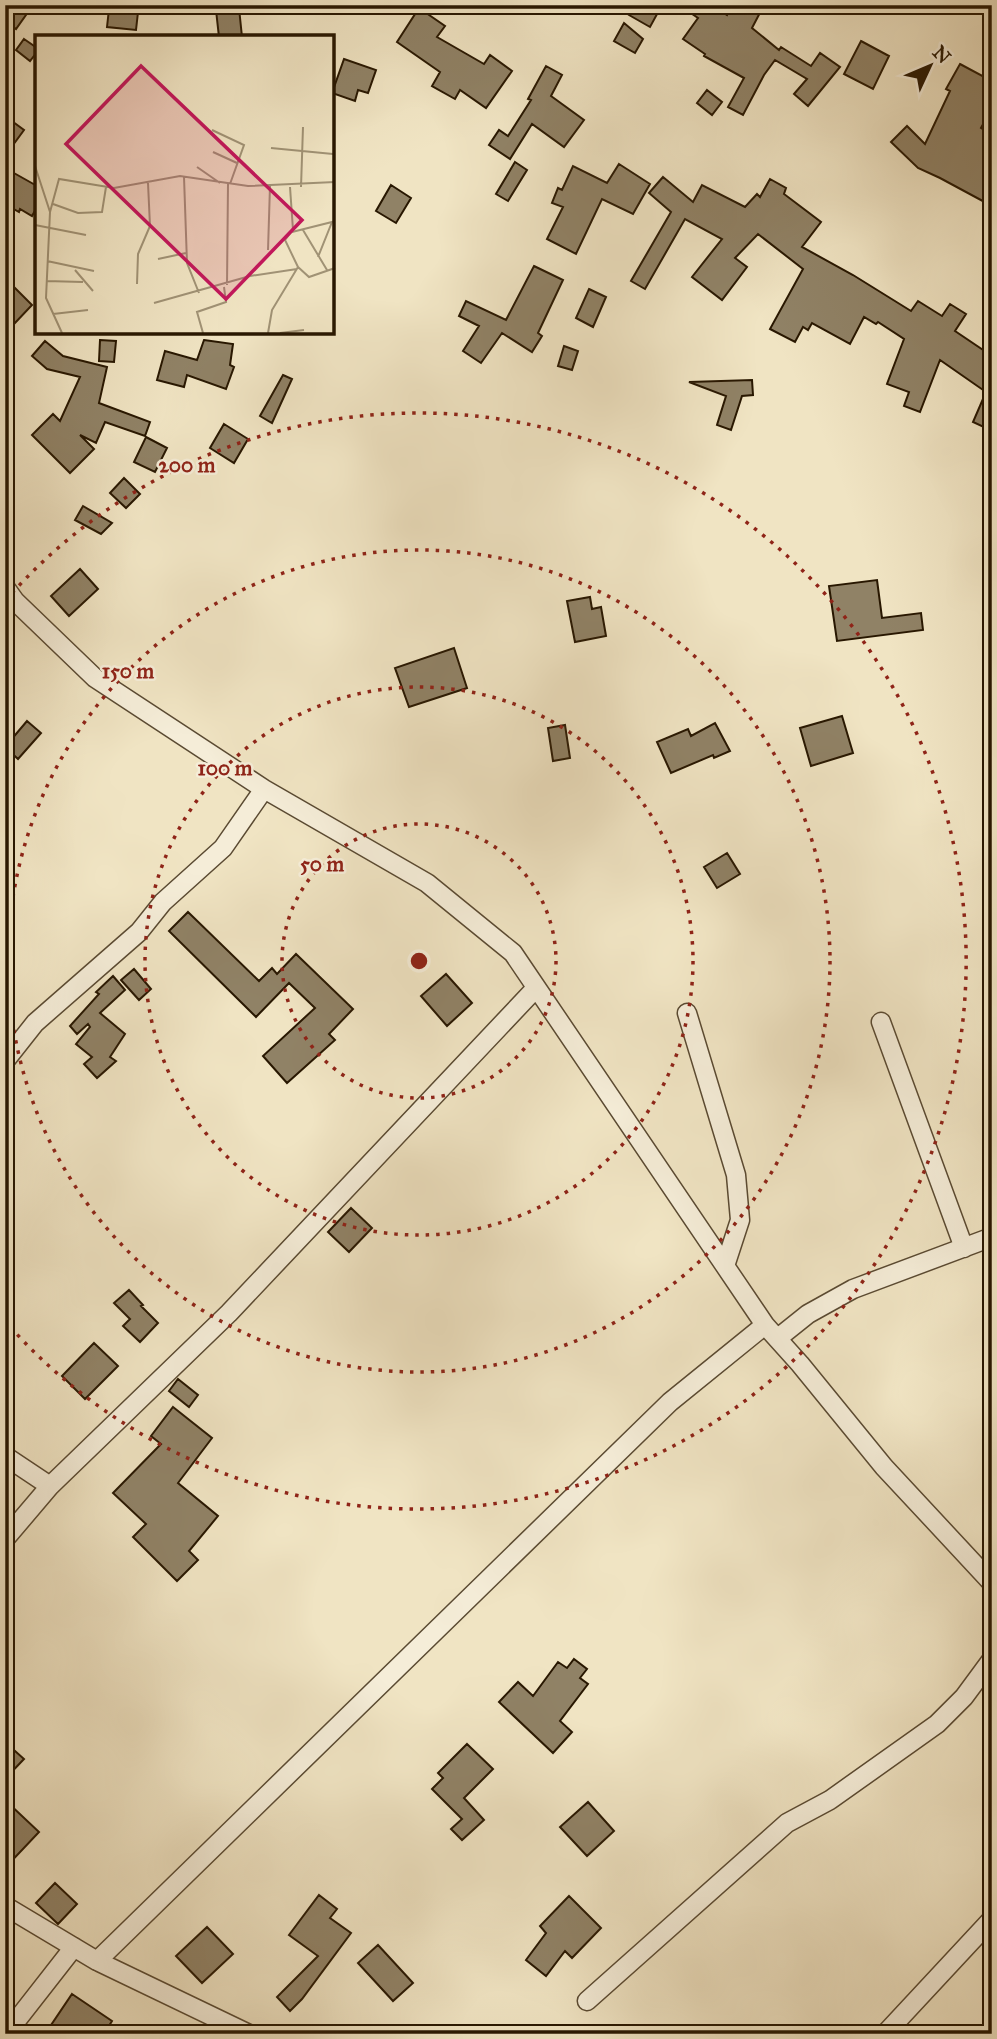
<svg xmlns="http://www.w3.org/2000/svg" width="997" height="2039" font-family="'IM FELL Great Primer',serif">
  <rect width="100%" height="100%" fill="#f0e4c3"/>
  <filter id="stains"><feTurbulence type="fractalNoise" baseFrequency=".00286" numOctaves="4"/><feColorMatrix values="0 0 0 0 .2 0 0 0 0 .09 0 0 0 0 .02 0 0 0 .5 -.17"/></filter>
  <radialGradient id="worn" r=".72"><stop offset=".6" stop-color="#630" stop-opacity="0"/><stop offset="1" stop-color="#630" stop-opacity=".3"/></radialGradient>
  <!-- building -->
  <path fill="#908266" stroke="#281701" stroke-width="2" d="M5 5H33L16 29 5 21Z
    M635 5H662L650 27 629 15Z
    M679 5H712L727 15 732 5H764L752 28 779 50 781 47 811 66 820 53 840 67 808 106 794 94 807 79 775 60 764 75 743 115 728 107 744 78 704 56 705 54 683 39 698 18Z
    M239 8 242 37H219L216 10Z
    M419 8 445 26 437 37 484 64 490 55 512 71 486 108 460 90 455 99 432 86 440 72 397 42Z
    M109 9 138 12 136 30 107 27Z
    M624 23 643 39 635 53 614 41Z
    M24 39 37 48V52L30 61 16 50Z
    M861 41 889 56 873 89 844 74Z
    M344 59 376 70 368 93 358 90 355 101 332 93Z
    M960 64 992 81V108L981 128 992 135V206L940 178 918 168 891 142 907 126 925 144 950 91 946 89Z
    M546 66 562 75 551 96 584 120 564 147 532 124 510 159 489 145 499 130 508 136 531 100 528 99Z
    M707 90 722 102 712 115 697 103Z
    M5 116 24 130 5 156Z
    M515 162 527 170 508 201 496 194Z
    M619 164 650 184 633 214 602 199 576 254 547 239 563 207 552 203 558 188 562 190 573 166 607 183Z
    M5 168 37 186V207L32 216 20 209 19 212 5 204Z
    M663 177 693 202 702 185 745 207 757 194 760 197 770 179 786 188 784 194 821 222 802 247 853 275 911 311 918 301 942 316 950 304 966 314 955 331 992 356V421L988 429 973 422 986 392 940 360 920 412 904 406 909 392 887 384 904 339 878 322 876 324 864 317 850 344 812 323 808 330 803 327 795 342 770 329 803 269 758 234 735 258 747 267 722 300 692 277 722 239 685 219 645 289 631 281 671 212 649 193Z
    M391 185 411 198 396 223 376 211Z
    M534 266 563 280 538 333 542 336 532 352 502 333 481 363 463 351 479 326 459 316 466 301 506 320Z
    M5 278 32 305 14 324 5 315Z
    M589 289 606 297 593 327 576 318Z
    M100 340 116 341 114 362 99 361Z
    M204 340 233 344 230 365 234 367 226 389 187 375 184 387 157 380 165 351 197 360Z
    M45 341 63 356 107 367 99 403 150 422 145 436 105 422 96 443 80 435 94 449 70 473 32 435 53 414 60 421 80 377 47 369 32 356Z
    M564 346 578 351 572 370 558 366Z
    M283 375 292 379 272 423 260 416Z
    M752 380 753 395 742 396 731 430 717 425 726 396 689 382Z
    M224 424 248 439 234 463 210 448Z
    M146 437 167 448 155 472 134 462Z
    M124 478 140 494 126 508 110 493Z
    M83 506 112 523 101 534 75 520Z
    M80 569 98 589 69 616 51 596Z
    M877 580 882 618 921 613 923 630 837 641 829 586Z
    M590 597 592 609 601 607 606 636 575 642 567 601Z
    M454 648 467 688 409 707 395 668Z
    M842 716 853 753 811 766 800 728Z
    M27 721 41 733 18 759 5 747Z
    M715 723 730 751 714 758 713 755 671 773 657 742 688 729 691 736Z
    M565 725 570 758 553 761 548 728Z
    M727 853 740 874 717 888 704 867Z
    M188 912 259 981 272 968 277 974 296 954 353 1009 329 1034 335 1040 287 1083 263 1056 315 1008 289 983 256 1017 169 931Z
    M134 969 151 989 139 1000 121 980Z
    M446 974 472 1003 447 1026 421 996Z
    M113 976 125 990 100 1013 125 1034 110 1057 116 1061 97 1078 84 1064 92 1057 76 1044 90 1027 88 1024 77 1034 70 1026 99 994 96 992Z
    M351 1208 372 1228 349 1252 328 1232Z
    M129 1290 143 1305 141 1306 158 1323 140 1342 123 1326 130 1319 114 1303Z
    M94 1343 118 1366 85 1399 62 1376Z
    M178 1379 198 1395 189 1407 169 1391Z
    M173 1407 212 1438 178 1483 218 1516 189 1551 198 1560 177 1581 133 1537 146 1524 113 1493 161 1444 151 1436Z
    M574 1659 587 1669 580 1678 588 1684 560 1721 572 1732 553 1753 499 1702 518 1682 533 1696 558 1662 567 1668Z
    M5 1742 24 1759 5 1779Z
    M467 1744 493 1769 464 1798 484 1820 462 1840 451 1829 462 1819 432 1789 443 1778 438 1773Z
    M5 1800 39 1832 5 1868Z
    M588 1802 614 1831 587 1856 560 1827Z
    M55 1883 77 1904 58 1924 36 1903Z
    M319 1895 337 1909 330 1918 351 1933 302 1999 290 2011 277 1997 318 1956 289 1935Z
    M569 1896 601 1928 572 1958 565 1951 546 1976 526 1960 546 1933 540 1926Z
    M207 1927 233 1954 202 1983 176 1956Z
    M378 1945 413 1983 393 2001 358 1963Z
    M72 1994 112 2021 104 2034H45Z"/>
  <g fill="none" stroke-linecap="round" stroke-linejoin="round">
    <defs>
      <path id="minor" d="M5 587 15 601 95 678 264 789 427 883 513 953 765 1325 800 1364 884 1467 992 1583
        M687 1013 736 1175 740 1220 725 1266
        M881 1022 964 1248
        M5 1061 35 1023 139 932 163 902 223 848 264 789
        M778 1338 808 1314 853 1289 992 1237
        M5 1456 50 1486
        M5 1539 50 1486 229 1313 536 988
        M5 1906 97 1961 249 2034
        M97 1961 670 1402 765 1325
        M587 2001 787 1823 830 1800 937 1724 964 1697 992 1659
        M6 2034 74 1947
        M885 2034 992 1919"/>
    </defs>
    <!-- minor casing -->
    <use href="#minor" stroke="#5a4a32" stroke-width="21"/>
    <!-- minor -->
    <use href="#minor" stroke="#f5edd8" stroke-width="18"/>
  </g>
  <!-- distance rings -->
  <g fill="none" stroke="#8f2418" stroke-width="3.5" stroke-dasharray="3.5 7">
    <circle cx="419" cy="961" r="137"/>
    <circle cx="419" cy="961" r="274"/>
    <circle cx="419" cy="961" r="411"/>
    <path d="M5 601A548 548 0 1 1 5 1321"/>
  </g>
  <!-- overview -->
  <g transform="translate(35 35)">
    <rect width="299" height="299" fill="#f0e4c3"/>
    <path fill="none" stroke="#a09275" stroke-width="2" d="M177 95 209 110 195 149M236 113 298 119M178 117 202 128M0 131 15 177 11 263 27 298M162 132 185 148M149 142 152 228 164 258M266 152 268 92M18 169 43 178 67 177 71 152M15 177 24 144 79 153 145 141 213 151 300 147M0 190 51 200M268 195 292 235M257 197 297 187 283 222M233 215 235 151M123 224 151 218M12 226 59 236M263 232 274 242 300 233M40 235 58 256M11 246 48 247M102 249 103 219 115 191 113 148M192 250 193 149M119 268 215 241 262 234M18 279 53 275M168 298 162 277 191 267 189 252M233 298 237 275 263 232 250 205 258 195 255 152M245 298 269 295"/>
    <path fill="#c2185b" fill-opacity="0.15" stroke="#c2185b" stroke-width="3.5" d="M106 31 267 185 191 264 31 109Z"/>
    <rect width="299" height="299" fill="none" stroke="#281701" stroke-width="3.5"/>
  </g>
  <circle cx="419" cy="961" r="10" fill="#8f2418" stroke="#f5edd8" stroke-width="3.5"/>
  <g font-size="21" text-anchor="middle" font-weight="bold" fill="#8f2418" stroke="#f5edd8" stroke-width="5" stroke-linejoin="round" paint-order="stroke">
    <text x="187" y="472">200 m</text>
    <text x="128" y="678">150 m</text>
    <text x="225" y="775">100 m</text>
    <text x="322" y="871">50 m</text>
  </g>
  <!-- margin -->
  <rect width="997" height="2039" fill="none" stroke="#f0e4c3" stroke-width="28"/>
  <rect x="7" y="7" width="983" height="2025" fill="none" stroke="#281701" stroke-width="3.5"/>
  <rect x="14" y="14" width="969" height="2011" fill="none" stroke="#281701" stroke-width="2"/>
  <!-- north arrow -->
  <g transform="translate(930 66) rotate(46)" stroke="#f5edd8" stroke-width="5" paint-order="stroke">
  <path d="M0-5L12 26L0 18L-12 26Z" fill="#281701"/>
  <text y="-10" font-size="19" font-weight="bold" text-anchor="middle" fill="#281701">N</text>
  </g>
  <rect width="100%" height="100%" filter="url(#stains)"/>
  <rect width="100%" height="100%" fill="url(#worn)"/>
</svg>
